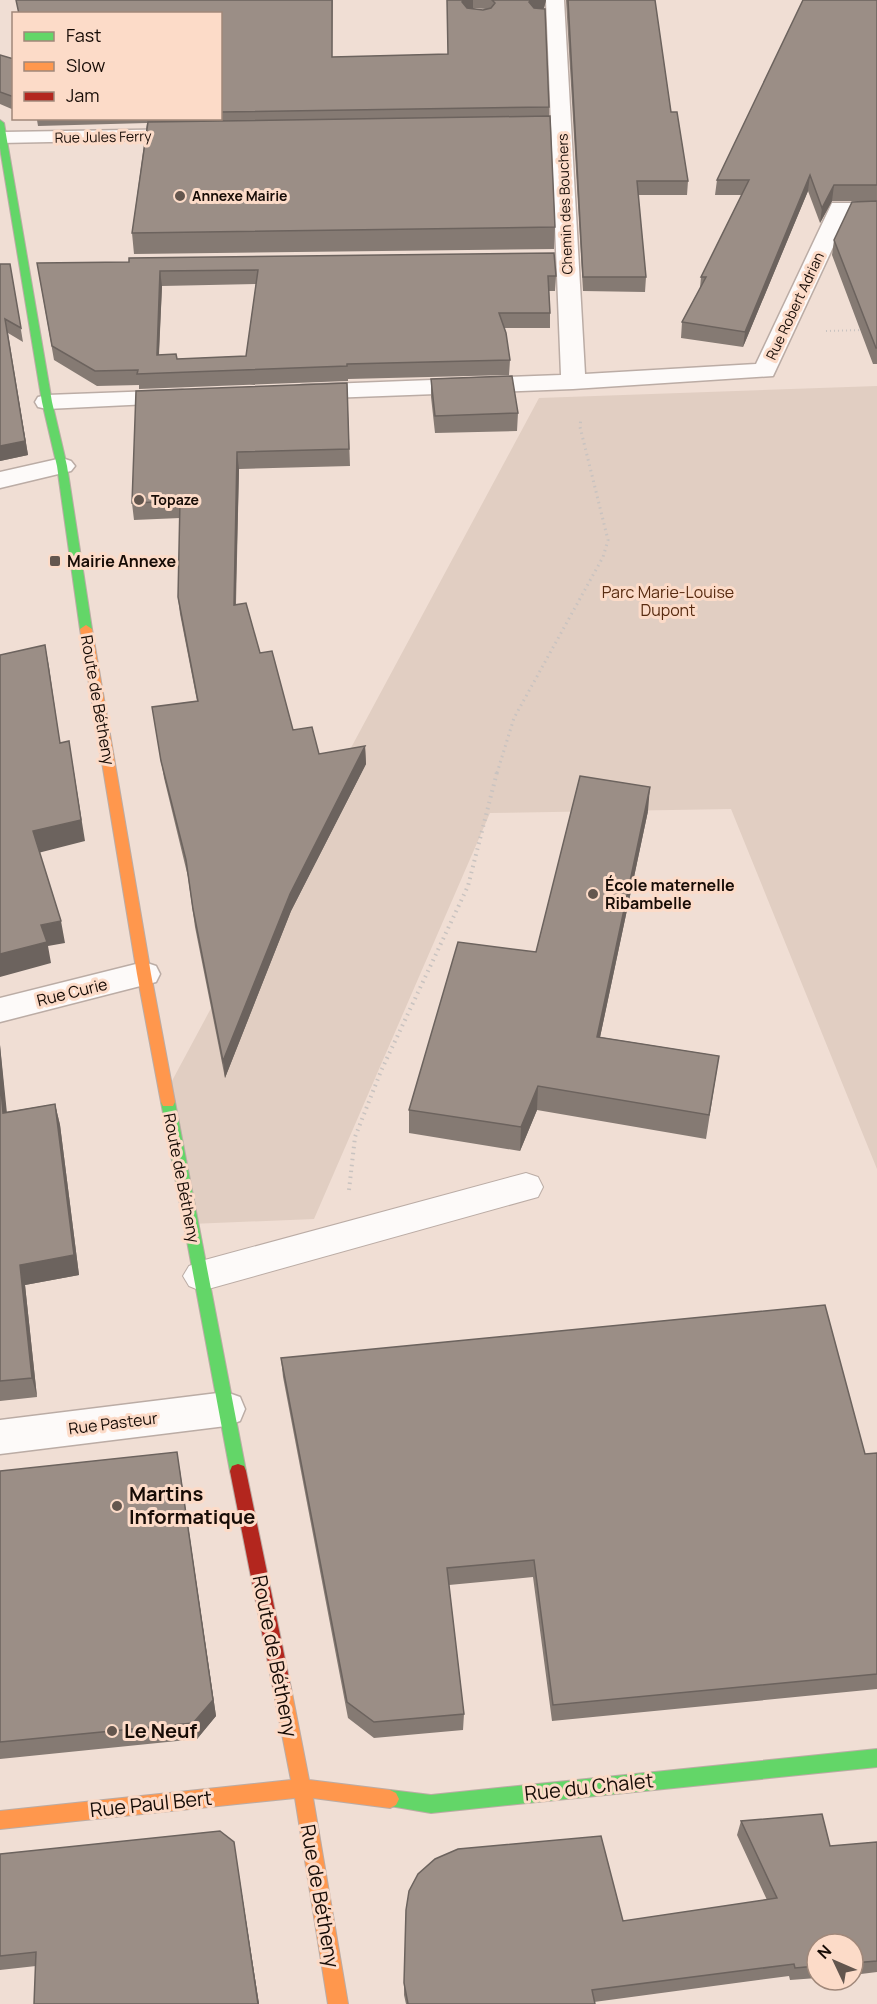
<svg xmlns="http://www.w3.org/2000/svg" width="877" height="2004" font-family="Manrope,sans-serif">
  <rect width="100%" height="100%" fill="#f0ded4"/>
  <!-- green -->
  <path fill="#e1cec2" d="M877 386V1169L731 809 490 813 314 1219 191 1224 166 1092 539 398Z"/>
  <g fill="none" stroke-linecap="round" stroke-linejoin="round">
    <defs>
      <path id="lane" d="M526 1173 538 1177 543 1187 538 1197 201 1291 189 1286 183 1276 189 1266 201 1261Z"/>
      <path id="street" d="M546 0H564L585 374 756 364 832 203H877V215H848L773 376 573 389 302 399 293 397 290 392 293 387 302 385 561 375Z
        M192 129 199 131 202 135 199 139 0 143V133L3 132Z
        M182 390 191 392 194 397 191 402 47 409 38 407 35 402 38 397 47 395Z
        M62 458 71 461 75 466 71 471 0 488V472Z
        M144 962 156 966 160 974 156 982 0 1022V998Z
        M226 1392 240 1397 245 1409 240 1421 226 1426 0 1454V1420Z"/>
      <path id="fast" d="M0 120 4 123 52 402 67 466 92 629 86 633 80 629 57 466 42 402 0 148Z
        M168 1097 173 1098 175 1102 246 1471 244 1476 238 1478 232 1476 230 1471 161 1102 163 1098Z
        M877 1749V1767L431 1813 384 1805 381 1799 384 1793 390 1790 431 1795Z"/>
      <path id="slow" d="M86 625 92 629 151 974 175 1102 173 1106H163L161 1102 137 974 80 629Z
        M282 1680 288 1682 291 1688 309 1780 390 1790 396 1793 399 1799 396 1805 390 1808 313 1798 348 2004H328L295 1798 0 1829V1811L291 1780 273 1688 276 1682Z"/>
      <path id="jam" d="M238 1464 244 1466 246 1471 291 1688 288 1694 282 1696 276 1694 273 1688 230 1471 232 1466Z"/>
    </defs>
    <!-- lane casing -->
    <use href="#lane" stroke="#bbaca5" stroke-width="2"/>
    <!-- street casing -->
    <use href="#street" stroke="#bbaca5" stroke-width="3"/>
    <!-- fast casing -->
    <use href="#fast" stroke="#bbaca5" stroke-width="2"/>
    <!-- slow casing -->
    <use href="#slow" stroke="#bbaca5" stroke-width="2"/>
    <!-- jam casing -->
    <use href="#jam" stroke="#bbaca5" stroke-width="2"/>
    <!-- path-far2 -->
    <path stroke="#c9c3c0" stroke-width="2" stroke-dasharray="1 3" stroke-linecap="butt" d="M826 331 863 330"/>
    <!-- path-far1 -->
    <path stroke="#c9c3c0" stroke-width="3" stroke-dasharray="1.5 4" stroke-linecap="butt" d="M497 773 514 718 603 557 608 540 580 427 581 418"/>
    <!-- path -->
    <path stroke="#c9c3c0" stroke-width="4" stroke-dasharray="1.5 4.5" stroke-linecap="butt" d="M349 1190 355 1137 381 1071 468 886 497 772"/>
    <!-- lane -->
    <use href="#lane" fill="#fdfaf9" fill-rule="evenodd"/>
    <!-- street -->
    <use href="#street" fill="#fdfaf9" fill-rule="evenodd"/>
    <!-- fast -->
    <use href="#fast" fill="#63d668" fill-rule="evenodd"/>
    <!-- slow -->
    <use href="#slow" fill="#ff974d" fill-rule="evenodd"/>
    <!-- jam -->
    <use href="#jam" fill="#b3261e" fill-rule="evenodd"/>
  </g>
  <!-- wall -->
  <path fill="#857a73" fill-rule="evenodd" d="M16 0H333L332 57 448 54 447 0H546L544 8H539L549 107V116L555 227 554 249 134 254 132 233 147 123 38 126 37 120 34 118H220V14ZM470 8H473L486 9 483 10Z
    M566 0H655L671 112 688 181 687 195H638L646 277 645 292 583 291Z
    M877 0V201H832L820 223 808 191 743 347 681 338 682 322 700 288 701 277 742 195H715L717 180Z
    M0 55 14 59V110L0 104Z
    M877 201V364H873L832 255 834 240Z
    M37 263 556 276 555 291H549L550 313V328H504L510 360 509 375 348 379V381L139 389V385L97 386 54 360ZM256 284 246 356 177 359 159 355 162 286Z
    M0 264H10L23 342 8 333 28 455 0 461Z
    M431 379 518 413 517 431 435 433 431 397Z
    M347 383 350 466 239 469 236 604 260 653 293 730 319 754 365 746 366 764 291 911 225 1078 195 927 188 877 164 778 152 707 197 701 180 614 178 597 180 518 134 520 132 503Z
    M648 811 600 1037 719 1056 706 1139 537 1110 520 1151 409 1133V1110L536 952Z
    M0 1045 6 1112 55 1104 60 1125 79 1275 25 1285 37 1397 0 1401Z
    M281 1358 865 1454 877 1453V1689L552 1721 533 1577 449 1585 464 1714 463 1730 374 1738 348 1718 283 1377Z
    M180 1470 216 1716 197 1739 0 1759V1471Z
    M741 1821 830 1846 877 1842V1972L853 1975V1944H817V1978L790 1980 789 1976 594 2002 595 2004H406L404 1995V1983L623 1921 767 1900 737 1835Z
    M0 1854 236 1856 259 2004H34L36 1966 0 1970Z"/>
  <!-- shaded-wall -->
  <path fill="#6c635e" d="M463 0H473V8L465 10 462 2Z
    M531 0H546L544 8 534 9 529 2Z
    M810 175 808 191 743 347 745 332Z
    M834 185 832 201 820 223 822 208Z
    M160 271 162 286 158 370 157 355Z
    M5 319 28 455 0 461V446Z
    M237 452 239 469 235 622 234 605Z
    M45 645 49 667 63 765 60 743Z
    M69 741 85 841 38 853 33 831Z
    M365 746 366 764 291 911 225 1078 223 1061 290 894Z
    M650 787 648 811 595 1061 597 1037Z
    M61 921 65 943 48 946 51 963 0 977V954L41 925Z
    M0 1045 9 1133 3 1113 0 1077Z
    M538 1086 537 1110 520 1151 521 1127Z
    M55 1104 60 1125 79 1275 25 1285 37 1397 32 1378 20 1265Z
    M177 1452 216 1716 197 1739 193 1723Z
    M234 1842 236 1856 259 2004H258Z"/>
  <!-- building -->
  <path fill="#9b8e86" stroke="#6c635e" stroke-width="1.5" fill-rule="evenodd" d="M16 0H332V57L448 54 447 0H463L462 2 467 8 483 10 491 8 495 3 492 0H531L529 2 534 8 545 9 549 107 220 112V14H19Z
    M568 0H655L671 112H677L688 181H637L646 277H583Z
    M803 0H877V185H834L822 208 810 175 745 332 682 322 706 277H701L749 180H717Z
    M0 55 14 59V97L0 92Z
    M550 116 555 227 132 233 148 122Z
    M877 201V348H876L834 240 852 202Z
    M554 253 556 276H548L550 313H499L506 333 510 360 347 364V366L137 374 138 370 95 371 52 346 37 263 129 262V258ZM258 270 246 356 177 359 176 354 157 355 160 271Z
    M0 264H10L21 328 5 319 25 441 0 446Z
    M512 376 518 413 435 416 431 379Z
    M347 383 349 449 237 452 234 605 246 603 260 653 272 651 293 730 312 727 319 754 365 746 290 894 223 1061 193 909 186 860 161 761 152 707 198 701 178 597 180 501 132 503 136 391Z
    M45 645 60 743 69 741 81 820 33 831 61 921 41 925 47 942 0 954V655Z
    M580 776 650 787 597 1037 719 1056 709 1115 538 1086 521 1127 409 1110 458 942 536 952Z
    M0 1077 3 1113 55 1104 74 1255 20 1265 32 1378 0 1381Z
    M825 1305 865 1454 877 1453V1674L553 1705 534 1560 447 1568 464 1714 374 1722 347 1702 281 1358Z
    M177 1452 213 1700 193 1723 0 1742V1471Z
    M822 1814 830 1846 877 1842V1961L853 1963V1944H817V1966L795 1968 794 1964 592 1990 595 2004H408L404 1983 406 1910 409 1891 418 1874 435 1859 458 1849 601 1836 623 1921 777 1898 741 1821Z
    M220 1831 234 1842 258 2004H34L36 1952 0 1956V1854Z"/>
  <!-- markers -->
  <g fill="#63564e" stroke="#fcdbc8" stroke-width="2">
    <circle cx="180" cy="196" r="6"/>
    <circle cx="139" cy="500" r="6"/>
    <rect x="49" y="555" width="12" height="12" rx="3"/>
    <circle cx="593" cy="894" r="6"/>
    <circle cx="117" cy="1506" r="6"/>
    <circle cx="112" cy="1731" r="6"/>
  </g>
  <g text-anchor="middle" stroke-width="6" stroke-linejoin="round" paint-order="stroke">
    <!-- far-street labels -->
    <g font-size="14" fill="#170c06" stroke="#fcdbc8">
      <text transform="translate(103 137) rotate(-1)" y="5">Rue Jules Ferry</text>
      <text transform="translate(565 204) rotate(-92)" y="5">Chemin des Bouchers</text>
      <text transform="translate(795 306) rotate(-65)" y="5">Rue Robert Adrian</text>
    </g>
    <!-- far-poi labels -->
    <g font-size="14" font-weight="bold" fill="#170c06" stroke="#fcdbc8" text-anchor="start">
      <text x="192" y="201">Annexe Mairie</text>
      <text x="151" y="505">Topaze</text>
    </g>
    <!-- poi labels -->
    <g font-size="16" font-weight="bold" fill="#170c06" stroke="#fcdbc8" text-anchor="start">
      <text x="67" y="567">Mairie Annexe</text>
      <text x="605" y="891">École maternelle<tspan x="605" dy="18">Ribambelle</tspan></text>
    </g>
    <!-- park labels -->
    <g font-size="16" fill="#592c11" stroke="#fcdbc8">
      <text x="668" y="598">Parc Marie-Louise<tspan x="668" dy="18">Dupont</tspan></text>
    </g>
    <!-- street labels -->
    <g font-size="16" fill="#170c06" stroke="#fcdbc8">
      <text transform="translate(98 700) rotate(80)" y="6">Route de Bétheny</text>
      <text transform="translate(72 992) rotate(-14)" y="6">Rue Curie</text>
      <text transform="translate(182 1178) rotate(79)" y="6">Route de Bétheny</text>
      <text transform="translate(113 1423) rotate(-7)" y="6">Rue Pasteur</text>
    </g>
    <!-- near-poi labels -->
    <g font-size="20" font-weight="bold" fill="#170c06" stroke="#fcdbc8" text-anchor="start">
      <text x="129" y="1501">Martins<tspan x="129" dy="23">Informatique</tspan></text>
      <text x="124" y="1738">Le Neuf</text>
    </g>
    <!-- near-street labels -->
    <g font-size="20" fill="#170c06" stroke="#fcdbc8">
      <text transform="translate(275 1656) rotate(79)" y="7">Route de Bétheny</text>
      <text transform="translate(589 1787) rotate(-6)" y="7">Rue du Chalet</text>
      <text transform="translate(151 1804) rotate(-6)" y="7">Rue Paul Bert</text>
      <text transform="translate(320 1896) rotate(80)" y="7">Rue de Bétheny</text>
    </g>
  </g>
  <!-- legend -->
  <rect x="12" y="12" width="210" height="108" fill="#fcdbc8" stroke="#a0887a" stroke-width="1.5"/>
  <rect x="24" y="32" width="30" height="9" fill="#63d668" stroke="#a0887a" stroke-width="1.5"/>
  <text x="66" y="42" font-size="18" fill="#170c06">Fast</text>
  <rect x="24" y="62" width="30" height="9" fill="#ff974d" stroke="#a0887a" stroke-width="1.5"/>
  <text x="66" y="72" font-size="18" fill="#170c06">Slow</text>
  <rect x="24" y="92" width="30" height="9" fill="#b3261e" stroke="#a0887a" stroke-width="1.5"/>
  <text x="66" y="102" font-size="18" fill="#170c06">Jam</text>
  <!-- north arrow -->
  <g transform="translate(835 1962) rotate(314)"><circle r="28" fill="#fcdbc8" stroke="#a0887a" stroke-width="1.5"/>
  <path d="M0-4.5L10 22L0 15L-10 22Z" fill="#63564e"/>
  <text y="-9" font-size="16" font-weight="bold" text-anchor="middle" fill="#170c06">N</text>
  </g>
</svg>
